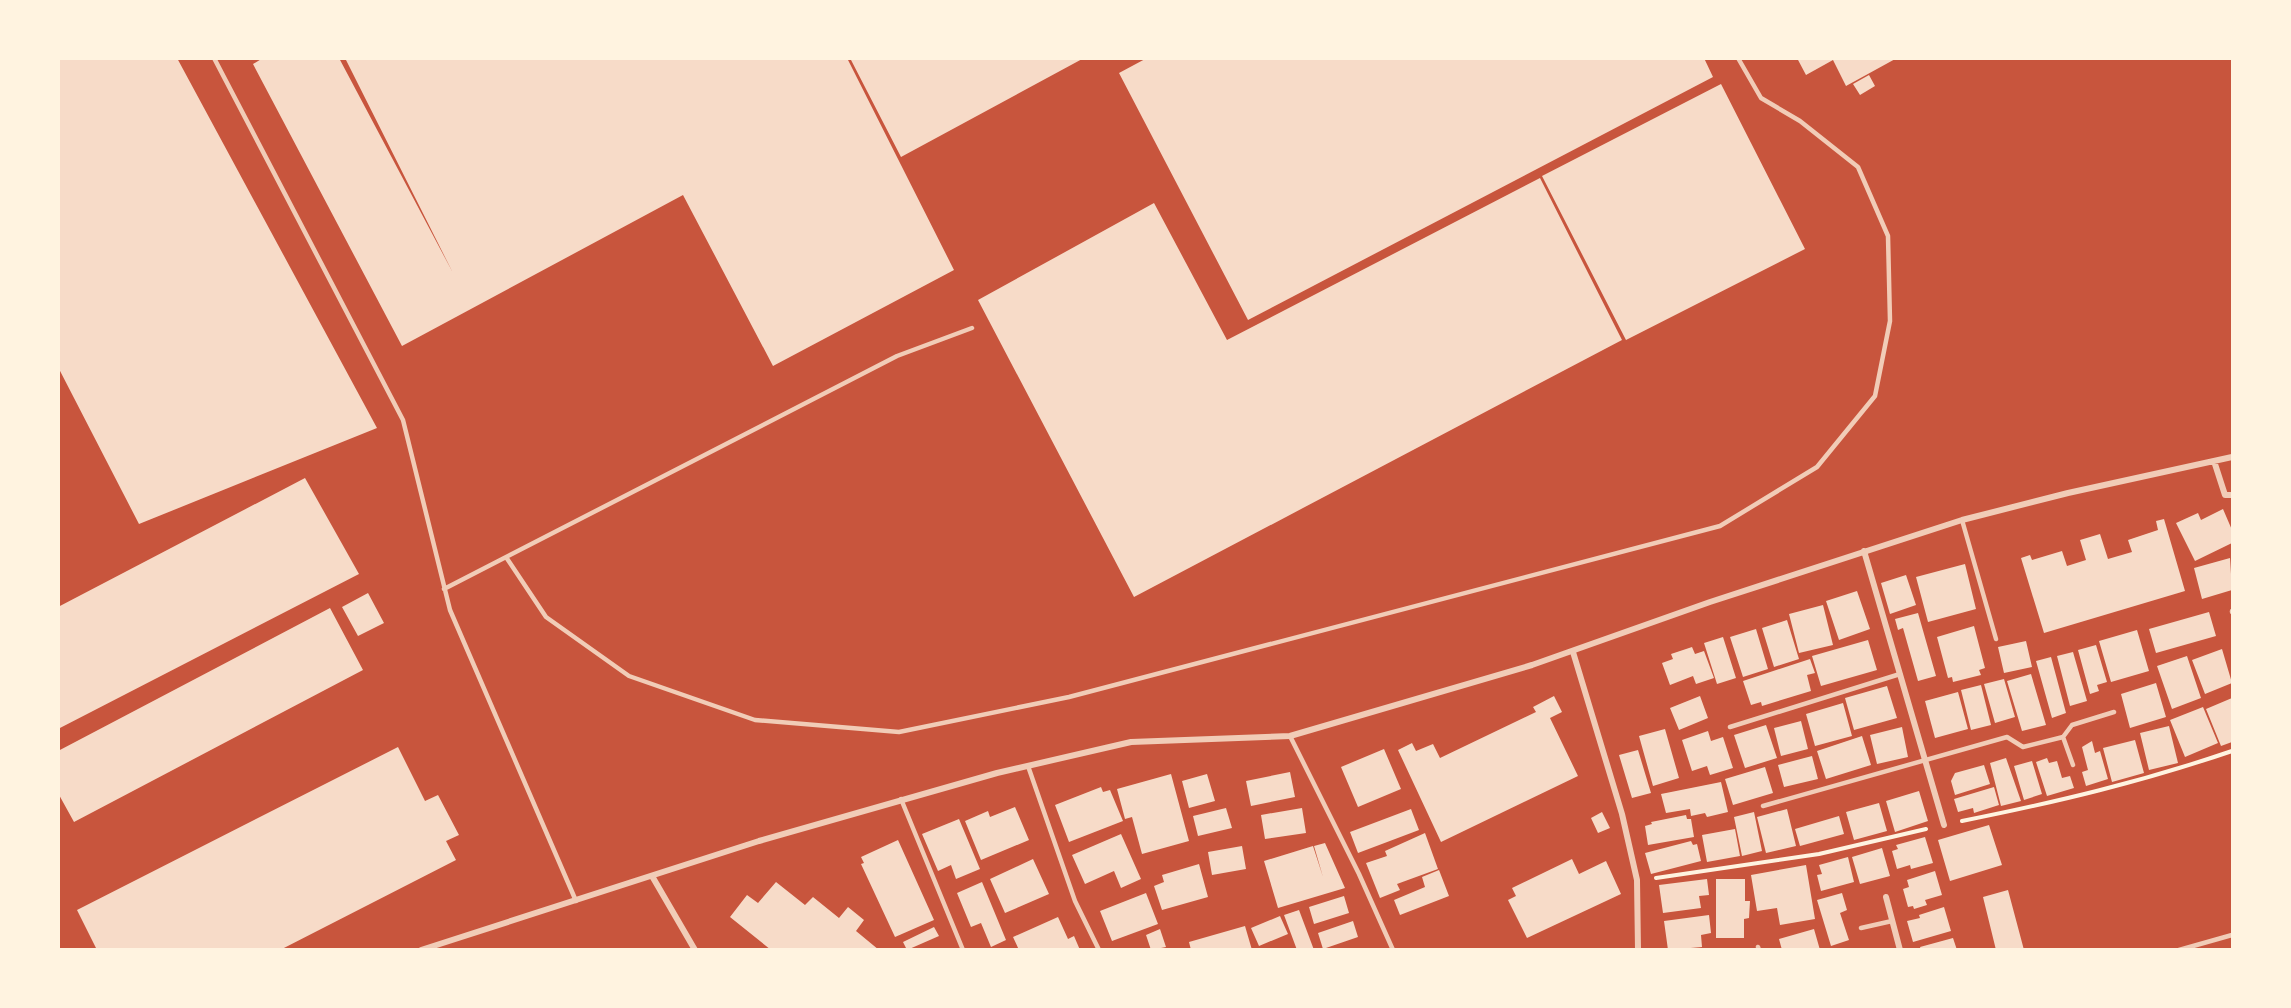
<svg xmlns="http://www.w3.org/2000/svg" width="2291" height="1008" font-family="Helvetica,sans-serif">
  <rect width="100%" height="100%" fill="#c8553d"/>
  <!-- building -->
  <path fill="#f7dbc8" d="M58 58H177L377 428 139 524 58 367Z
    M263 58H339L453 273 345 58H847L954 270 773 366 683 195 402 346 253 64Z
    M850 58H1084L901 157Z
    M1147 58H1704L1713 77 1248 320 1119 73Z
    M1797 58H1897L1846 86 1833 60 1806 75Z
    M1869 75 1875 86 1860 95 1853 84Z
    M1721 84 1805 249 1626 340 1542 176Z
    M1540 178 1622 340 1134 597 978 300 1154 203 1227 340Z
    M305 478 359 574 58 729V607Z
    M2223 509 2232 530V543L2195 561 2176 523 2198 513 2201 520Z
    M2164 519 2185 591 2044 633 2021 558 2030 555 2032 560 2062 551 2067 566 2086 560 2080 540 2100 534 2108 559 2132 552 2128 540 2158 530 2156 521Z
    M2230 558 2232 590 2202 599 2194 568Z
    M1965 564 1976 609 1928 622 1916 577Z
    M1906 575 1916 605 1890 614 1881 583Z
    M1857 591 1870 629 1839 640 1826 601Z
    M368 593 384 623 358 636 342 607Z
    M1823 605 1833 645 1799 653 1789 614Z
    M330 608 363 670 74 822 58 793V751Z
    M2209 612 2216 636 2156 653 2149 629Z
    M1918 613 1936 676 1918 681 1903 628 1898 630 1895 619Z
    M1787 620 1799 659 1774 667 1762 628Z
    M1974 626 1985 668 1979 670 1981 675 1953 682 1952 677 1948 678 1937 637Z
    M1756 629 1768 669 1743 677 1730 637Z
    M2137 630 2149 671 2111 682 2099 641Z
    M1723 637 1736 678 1717 684 1704 643Z
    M1868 640 1877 670 1821 686 1812 656Z
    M2026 641 2032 667 2004 673 1998 647Z
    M2096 645 2107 682 2097 685 2099 691 2090 694 2078 650Z
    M1692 647 1695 654 1704 651 1714 678 1696 684 1693 676 1670 685 1662 663 1673 659 1671 654Z
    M2222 649 2232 683 2205 694 2192 660Z
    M2073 652 2087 701 2070 706 2057 656Z
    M2187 656 2201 698 2172 709 2157 666Z
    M2051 657 2066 713 2052 718 2036 661Z
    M1810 659 1815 673 1807 675 1811 691 1762 706 1761 702 1751 705 1743 681Z
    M2031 674 2046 725 2022 731 2007 681Z
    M2004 679 2015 717 1995 723 1984 684Z
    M2156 683 2166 717 2130 728 2121 694Z
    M1981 685 1991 725 1971 730 1961 690Z
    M1887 686 1897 718 1854 730 1845 698Z
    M1958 692 1968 729 1935 738 1925 701Z
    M1554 696 1562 712 1550 718 1578 776 1441 842 1398 750 1412 743 1416 751 1433 744 1440 758 1536 712 1533 707Z
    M1700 696 1708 718 1679 730 1670 708Z
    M2232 698V742L2221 746 2206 709Z
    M1843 703 1852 736 1815 746 1806 714Z
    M2203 707 2218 743 2185 757 2170 720Z
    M1801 721 1808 749 1781 756 1774 728Z
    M1766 725 1777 758 1745 768 1734 735Z
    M2169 726 2178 763 2149 770 2140 733Z
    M1902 727 1908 757 1877 764 1870 735Z
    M1665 729 1679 778 1653 786 1639 736Z
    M1708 731 1711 741 1723 737 1733 768 1710 775 1707 766 1692 771 1682 740Z
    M1862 736 1871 765 1826 779 1817 751Z
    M2135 740 2144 773 2112 782 2103 748Z
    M2092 741 2095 753 2100 751 2108 779 2086 786 2082 772 2088 770 2082 747Z
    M398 747 425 801 438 795 459 835 446 841 456 860 280 950H97L77 910Z
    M1384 749 1401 789 1358 807 1341 767Z
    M1638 750 1651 793 1632 798 1619 755Z
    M1812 756 1818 779 1784 787 1778 765Z
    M2006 758 2021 801 2001 806 1990 763Z
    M2047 758 2049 763 2057 761 2062 778 2070 776 2074 788 2047 796 2036 762Z
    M2032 761 2042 794 2024 800 2014 766Z
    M1984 765 1990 784 1955 795 1951 781 1955 773Z
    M1765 767 1773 793 1733 805 1725 779Z
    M1290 772 1295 797 1251 806 1246 781Z
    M1171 774 1189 841 1142 854 1132 817 1125 819 1117 789Z
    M1207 774 1215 801 1189 808 1182 781Z
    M1721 782 1728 812 1707 817 1705 813 1691 816 1690 809 1666 813 1661 794Z
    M1101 787 1103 792 1110 790 1123 821 1069 842 1055 805Z
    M1994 787 1999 805 1974 813 1973 808 1958 812 1954 799Z
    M1919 791 1928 821 1895 832 1886 801Z
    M1879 803 1887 831 1854 840 1846 812Z
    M1015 807 1029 840 981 860 965 821 988 811 990 817Z
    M1226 808 1232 828 1198 836 1193 816Z
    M1302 808 1306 833 1265 839 1261 815Z
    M1411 809 1419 830 1358 853 1350 832Z
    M1787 809 1796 846 1766 853 1757 817Z
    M1602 812 1610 828 1598 833 1591 818Z
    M1754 812 1762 851 1742 856 1734 817Z
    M1686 815 1687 819H1691L1694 837 1648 845 1645 826 1652 824 1651 822Z
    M1839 816 1844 834 1800 846 1795 829Z
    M959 819 980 869 956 879 951 865 938 871 922 834Z
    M1989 825 2002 865 1950 881 1938 840Z
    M1735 829 1740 856 1707 862 1702 835Z
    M1425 833 1438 869 1397 884 1400 890 1380 898 1366 863 1387 856 1385 851Z
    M1121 834 1141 879 1121 888 1114 871 1085 884 1072 855Z
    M1925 837 1933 863 1911 869 1910 865 1897 869 1892 851 1898 849 1896 845Z
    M898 840 934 920 895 937 861 864 864 863 861 857Z
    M1691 841 1693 845 1697 844 1701 861 1651 874 1645 853Z
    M1325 843 1345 888 1278 908 1264 861 1313 846 1323 877 1314 846Z
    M1242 846 1246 869 1212 875 1208 852Z
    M1882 848 1890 876 1860 884 1852 857Z
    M1848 857 1854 882 1821 891 1817 875 1822 874 1819 865Z
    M1033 859 1049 894 1005 913 990 879Z
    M1572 859 1579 874 1606 861 1621 894 1527 938 1508 900 1516 896 1512 888Z
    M1199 864 1208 897 1162 910 1154 886 1164 882 1162 875Z
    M1806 865 1815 919 1780 925 1777 908 1757 911 1751 875Z
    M1439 870 1449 896 1400 915 1394 900 1425 887 1422 877Z
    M1935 871 1942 895 1925 900 1927 905 1914 909 1913 906 1908 907 1903 889 1909 887 1907 880Z
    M1707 879 1709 895 1699 896 1701 908 1663 913 1659 885Z
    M1716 879H1745V901H1750L1749 918 1744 919V938H1716Z
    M776 882 805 905 813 897 839 918 848 907 864 920 856 931 879 950H771L730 917 747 895 758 903Z
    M982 882 1006 940 991 947 981 923 971 927 957 893Z
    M2008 890 2024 950H1996L1983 897Z
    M1146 893 1158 924 1112 941 1100 911Z
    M1842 893 1847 910 1840 913 1849 940 1831 946 1817 900Z
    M1344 896 1349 913 1314 924 1309 907Z
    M1944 907 1951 931 1913 942 1907 921 1920 918 1919 915Z
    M1299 910 1314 950H1297L1284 915Z
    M1709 915 1711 933 1701 935 1702 947 1668 950 1664 921Z
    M1280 916 1288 934 1259 946 1251 928Z
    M1058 917 1068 939 1074 936 1080 950H1019L1013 937Z
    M1353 921 1358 937 1323 949 1318 933Z
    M1245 926 1252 950H1191L1189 942Z
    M934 927 939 936 907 950 903 942Z
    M1160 929 1166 947 1151 950 1146 935Z
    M1814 929 1820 950H1782L1779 939Z
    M1953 938 1957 950H1921L1920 947Z"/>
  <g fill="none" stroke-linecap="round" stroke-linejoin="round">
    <!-- path -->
    <path stroke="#fff3e0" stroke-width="4" d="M1962 821C2057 802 2141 782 2232 751
      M1656 878 1819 854 1926 829"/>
    <!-- service -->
    <path stroke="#f1ccb7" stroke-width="4.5" d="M214 58 403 420 450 610 576 901
      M1962 520 1996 639
      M506 557 546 617 629 676 755 720 899 732 1069 697 1720 526 1817 467 1875 396 1890 321 1888 236 1858 167 1800 121 1761 98 1738 58
      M444 589 897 356 972 328
      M2232 611V612
      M1730 727 1900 674
      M1290 736 1359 874 1393 950
      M2063 737 2073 765
      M1028 766 1075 901 1099 950
      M901 799 963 950
      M1763 806 2007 737 2023 747 2063 737 2072 725 2114 712
      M1861 928 1892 921
      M1758 947 1759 950
      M2179 950 2232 935"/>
    <!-- minor -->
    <path stroke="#f1ccb7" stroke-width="6" d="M2214 461 2225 495H2232
      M1864 551 1944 825
      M1573 652 1622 814 1637 880 1638 950
      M652 876 695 950
      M1886 897 1900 950
      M421 950 759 841 997 773 1131 742 1290 736 1532 665 1710 602 1962 520 2068 493 2232 457"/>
  </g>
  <!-- border -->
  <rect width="2291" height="1008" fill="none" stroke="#fff3e0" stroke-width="120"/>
</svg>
